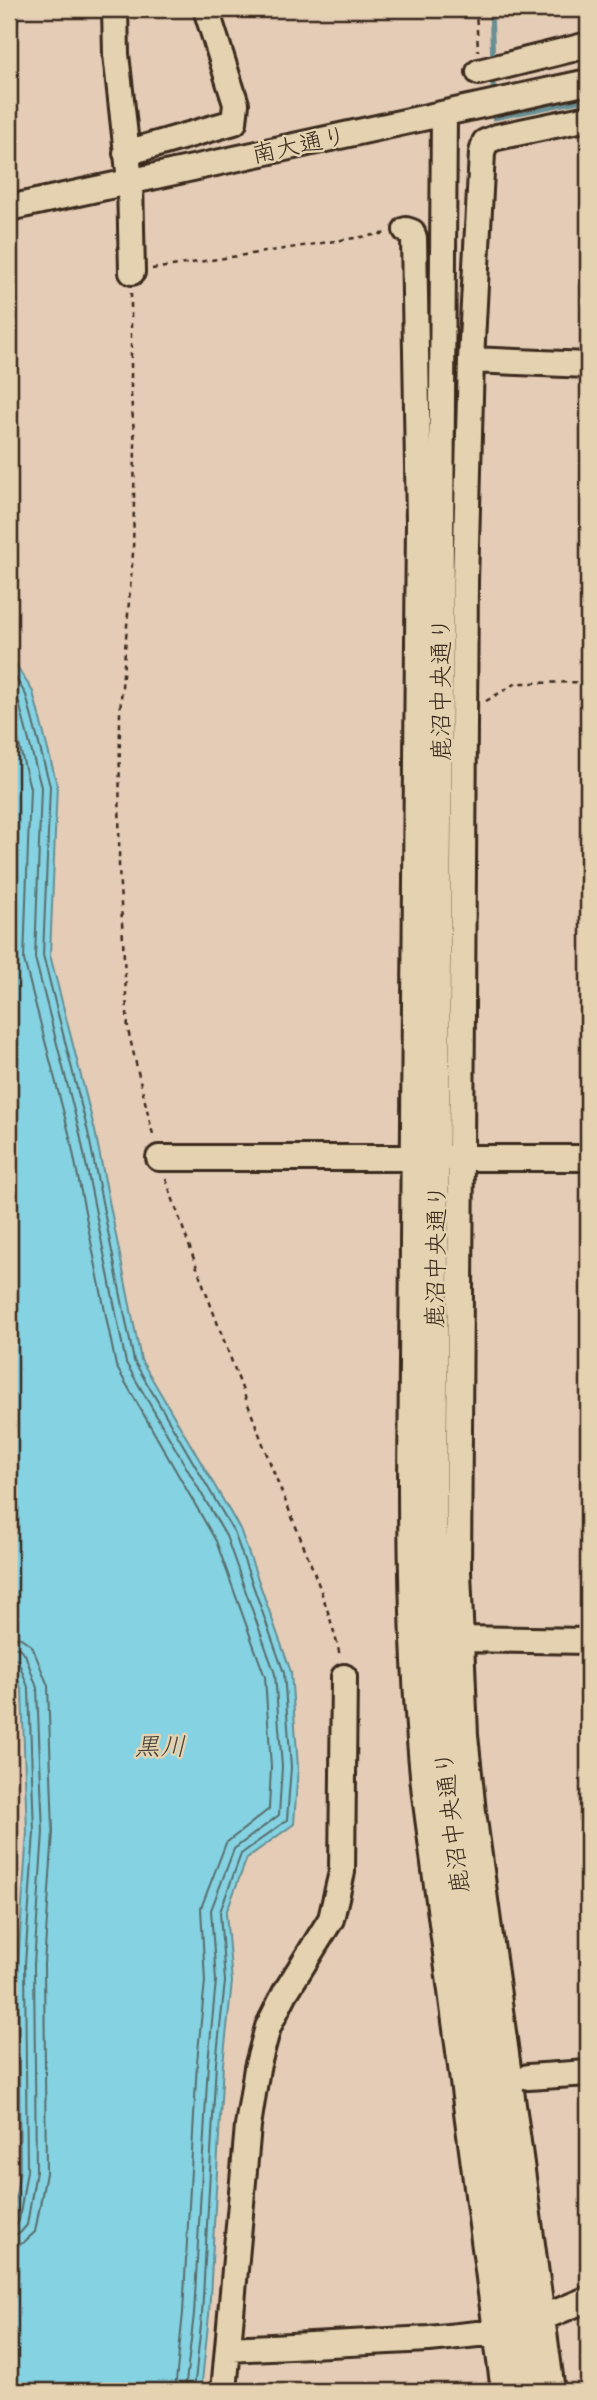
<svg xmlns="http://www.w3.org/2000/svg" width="597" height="2400" font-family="Itim,'Klee One',sans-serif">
  <rect width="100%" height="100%" fill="#e4ccb6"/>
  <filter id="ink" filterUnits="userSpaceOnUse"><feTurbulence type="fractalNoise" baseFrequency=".0143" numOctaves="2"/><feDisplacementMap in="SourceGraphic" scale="14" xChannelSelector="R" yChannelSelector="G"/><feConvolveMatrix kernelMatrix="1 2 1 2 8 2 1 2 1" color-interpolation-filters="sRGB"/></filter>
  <g filter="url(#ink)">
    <!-- water -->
    <path fill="#84d2e2" stroke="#678f94" stroke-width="2" d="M9 9H20L9 71V139Z
      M9 654 33 692 57 785 50 955 95 1131 141 1360 240 1529 291 1672 298 1767 294 1824 247 1858 226 1913 232 1982 223 2064 209 2315 201 2391H9V2240L20 2170 18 1964 27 1832 22 1691 9 1654Z"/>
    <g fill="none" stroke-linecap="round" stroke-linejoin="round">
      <!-- shore -->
      <path stroke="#586d6c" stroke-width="2" d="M9 667 26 695 50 786 43 955 88 1132 134 1361 234 1532 284 1673 291 1767 287 1820 241 1854 220 1912 225 1982 216 2063 202 2315 194 2391
        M9 684 18 699 41 787 35 958 80 1134 126 1363 226 1536 275 1674 282 1767 279 1815 234 1849 211 1910 216 1981 208 2063 194 2314 185 2391
        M9 705 30 788 24 960 70 1137 116 1366 216 1541 265 1677 271 1767 269 1809 226 1843 201 1908 205 1981 197 2062 183 2313 175 2391
        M9 1636 21 1638 32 1646 48 1686 53 1832 44 1964 46 2173 35 2232 23 2243 9 2246
        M9 1647 19 1648 25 1654 37 1688 43 1832 34 1964 36 2171 27 2225 20 2233 9 2236
        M9 1655 18 1660 29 1690 34 1832 25 1964 27 2170 19 2221 15 2226 9 2227"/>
      <!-- stream -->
      <path stroke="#678f94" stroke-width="5" d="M491 9 493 62
        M493 75V97
        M494 110V118L588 99"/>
      <defs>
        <path id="minor" d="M115 9 116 54 130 181 132 272
          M479 72 588 45
          M444 114 434 1527C436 1630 441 1732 452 1834L528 2391
          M126 153 234 122 236 104 206 9
          M9 208 588 82
          M406 230 412 232 414 238 419 522 411 1483C411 1587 414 1691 425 1795L504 2391
          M471 360 588 365
          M159 1158H588
          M461 1639 588 1641
          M528 2077 588 2073
          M229 2349 429 2339 497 2332 542 2318 588 2299
          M224 2391 248 2126 257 2068 268 2027 285 1993 331 1919 342 1872 344 1677
          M552 2391 473 1812 465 1735 458 1572 465 582 471 360 482 153 485 142 497 137 588 118"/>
      </defs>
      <!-- minor casing -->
      <use href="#minor" stroke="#3b2a1e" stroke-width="30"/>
      <!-- path -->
      <path stroke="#3b2a1e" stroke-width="2.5" stroke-dasharray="5 5" stroke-linecap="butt" d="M476 9 478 51
        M152 269 388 233
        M131 293V395L135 445 133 553 120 711 119 868 128 1030 154 1139
        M486 701 515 684 524 683 588 682
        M166 1179C198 1274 234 1367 269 1460 294 1525 325 1589 340 1656"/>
      <!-- minor -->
      <use href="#minor" stroke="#e4d2b0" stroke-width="24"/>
    </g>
  </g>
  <g text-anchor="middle" stroke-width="5" stroke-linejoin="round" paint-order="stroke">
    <!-- street labels -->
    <g font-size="24" fill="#3b2a1e" stroke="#e4d2b0">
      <text transform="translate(299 145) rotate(-12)" y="8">南大通り</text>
      <text transform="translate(441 689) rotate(-90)" y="8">鹿沼中央通り</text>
      <text transform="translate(436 1256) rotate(-89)" y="8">鹿沼中央通り</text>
      <text transform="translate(452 1822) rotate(-97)" y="8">鹿沼中央通り</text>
    </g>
    <!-- water labels -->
    <g font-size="26" font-style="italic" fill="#46433b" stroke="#e4d2b0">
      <text x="160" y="1755">黒川</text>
    </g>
  </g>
  <!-- margin -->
  <rect width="597" height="2400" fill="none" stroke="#e4d2b0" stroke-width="35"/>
  <rect x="18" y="18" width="562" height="2365" fill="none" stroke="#3b2a1e" stroke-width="2.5" filter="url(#ink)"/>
</svg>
